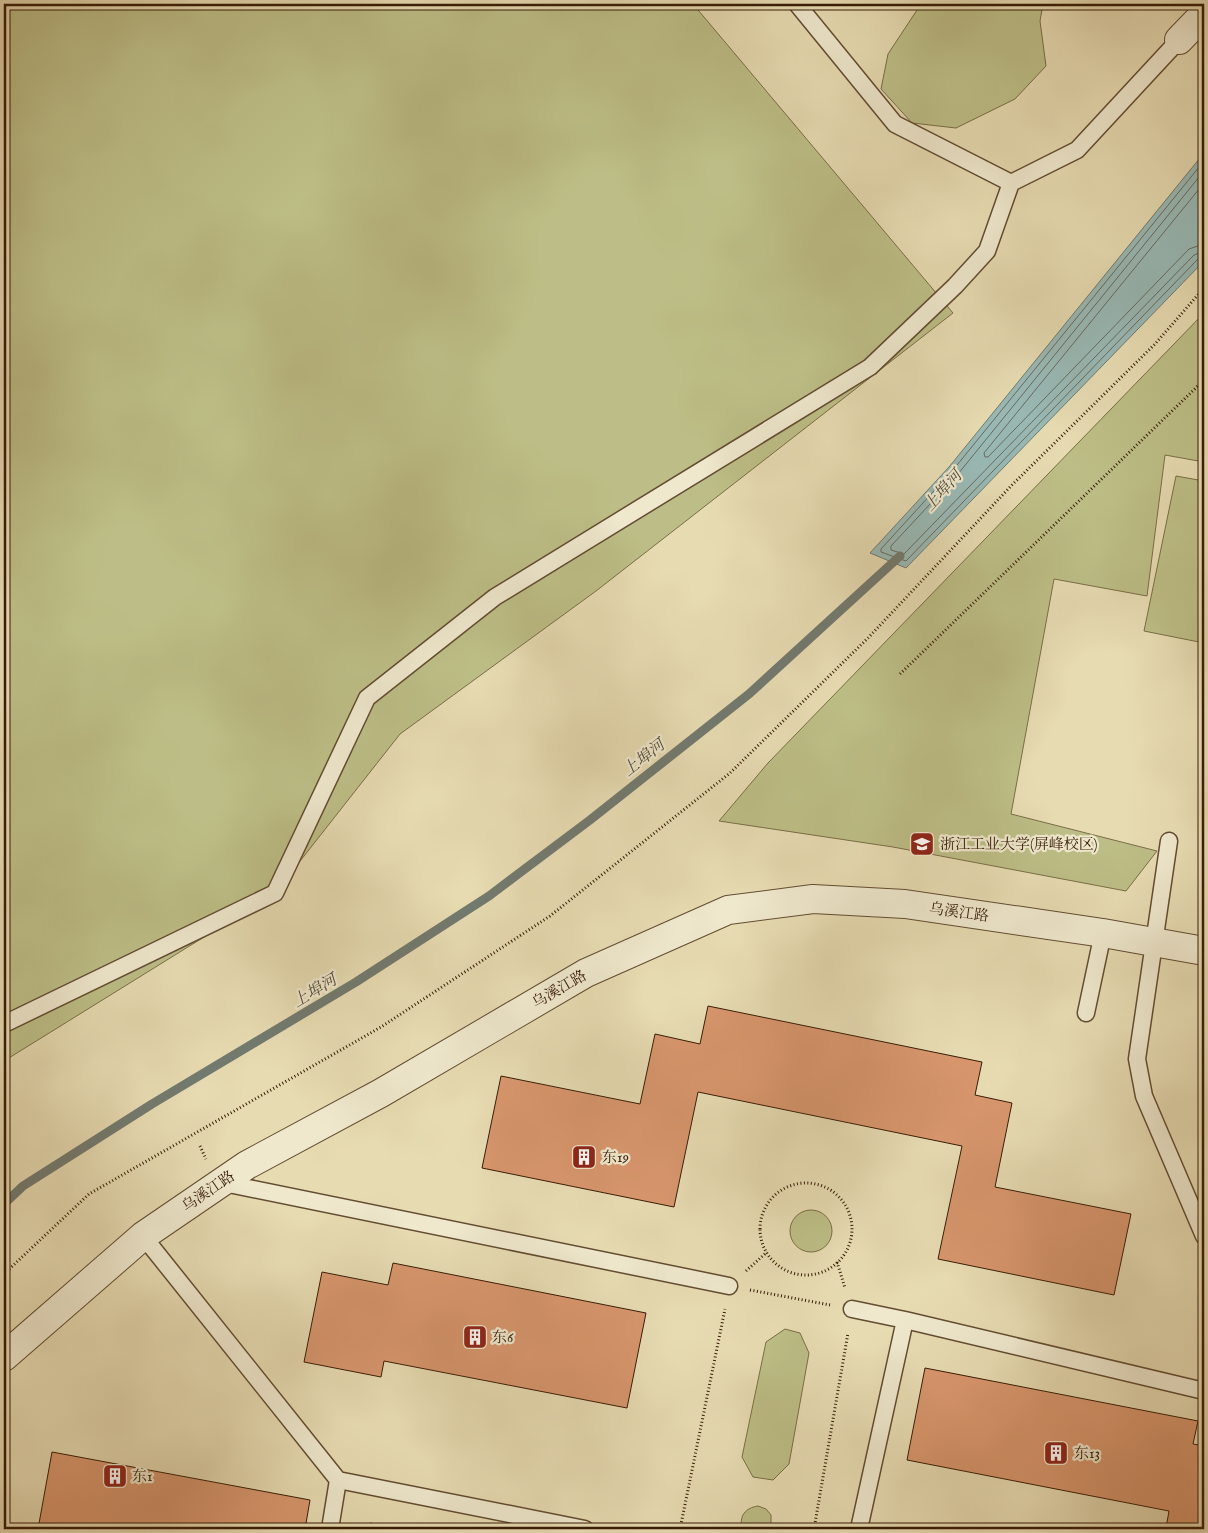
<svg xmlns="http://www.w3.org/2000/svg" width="1208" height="1533" font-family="'IM FELL English','Noto Serif SC',serif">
  <rect width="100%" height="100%" fill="#e7dbb2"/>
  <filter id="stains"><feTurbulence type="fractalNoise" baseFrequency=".004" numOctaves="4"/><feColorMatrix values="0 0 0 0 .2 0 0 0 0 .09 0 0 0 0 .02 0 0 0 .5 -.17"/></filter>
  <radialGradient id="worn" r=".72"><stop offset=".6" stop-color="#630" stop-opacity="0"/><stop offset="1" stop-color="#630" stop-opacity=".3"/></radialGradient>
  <!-- green -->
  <path fill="#bdbe87" stroke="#7a6d46" d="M4 4H693L953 313 596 591 400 734 275 893 4 1061Z
    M921 4H1043L1040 21 1046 66 1015 99 956 128 912 123 881 89 888 54Z
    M1204 313V462L1165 455 1147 596 1054 579 1011 814 1157 851 1126 891 893 847 719 821 768 763Z
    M1176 476 1204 481V643L1144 631Z
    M790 1231a21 21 0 1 1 42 0a21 21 0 1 1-42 0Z
    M785 1329 800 1333 809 1353 789 1464 773 1480 753 1477 742 1457 766 1342Z
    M758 1506 766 1509 771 1515V1529H742C739 1516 745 1508 758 1506Z"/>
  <!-- water -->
  <path fill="#99b9b5" stroke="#727a6f" d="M1204 153V261L906 568 870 553 949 467Z"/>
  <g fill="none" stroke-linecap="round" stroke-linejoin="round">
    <!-- shore -->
    <path stroke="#686a5e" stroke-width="1" d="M1204 161 953 470 881 549V552L906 561 1198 259 1204 258
      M1204 171 958 474 891 546V550L904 554 1194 255 1204 251
      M1204 183 984 453 985 457H988L1189 249 1204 244"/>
    <!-- stream -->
    <path stroke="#727a6f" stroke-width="9" d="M4 1204 23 1186 152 1104 356 982 489 896 590 820 749 694 900 556"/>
  </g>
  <!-- building -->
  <path fill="#d8966d" stroke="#371c06" d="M708 1006 982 1062 975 1095 1012 1103 995 1187 1131 1214 1114 1295 938 1259 962 1146 698 1092 674 1207 482 1168 501 1076 640 1104 655 1034 700 1044Z
    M393 1263 646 1313 627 1408 384 1361 381 1377 304 1362 322 1272 388 1285Z
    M925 1368 1198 1421 1193 1444 1204 1446V1529L1166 1528 1169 1511 907 1460Z
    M52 1452 310 1500 305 1529H38Z
    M370 1523 402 1529H369Z"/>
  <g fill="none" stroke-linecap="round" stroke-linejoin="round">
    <defs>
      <path id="service" d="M797 4 895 124 1011 183
        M1169 841 1137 1059 1144 1096 1204 1236
        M1086 1013 1103 933
        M4 1024 275 893 367 698 495 597 870 367 955 286 987 251 1011 183 1077 150 1179 40
        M219 1182 729 1286
        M143 1236 338 1480 585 1529
        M852 1309 905 1320
        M330 1529 338 1480
        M859 1529 905 1320 1204 1391"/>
      <path id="minor" d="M1179 40 1204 14
        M4 1357 143 1236 247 1165 381 1093 586 973 728 910 813 899 905 904 1103 933 1204 951"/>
    </defs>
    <!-- service casing -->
    <use href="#service" stroke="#634c31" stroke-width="19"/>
    <!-- minor casing -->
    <use href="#minor" stroke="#634c31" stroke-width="30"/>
    <!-- path -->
    <path stroke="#371c06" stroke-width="3" stroke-dasharray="1 2.5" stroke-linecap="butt" d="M900 674 1204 380
      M200 1146 206 1159
      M760 1229a46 46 0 1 1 92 0a46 46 0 1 1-92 0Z
      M837 1262 845 1288
      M746 1271 767 1252
      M4 1274 89 1194 381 1027 550 916 730 773 868 638 1011 486 1155 344 1204 288
      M750 1290 830 1305
      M680 1529 725 1309
      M814 1529 848 1333"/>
    <!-- service -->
    <use href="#service" stroke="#efe8cd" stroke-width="16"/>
    <!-- minor -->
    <use href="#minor" stroke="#efe8cd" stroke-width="28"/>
  </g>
  <!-- icons -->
  <defs>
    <symbol id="university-square" viewBox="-11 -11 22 22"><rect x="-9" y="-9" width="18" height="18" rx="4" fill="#8f2418" stroke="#efe8cd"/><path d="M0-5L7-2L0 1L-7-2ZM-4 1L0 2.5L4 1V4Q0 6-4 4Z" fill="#fff"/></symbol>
    <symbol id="building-square" viewBox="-11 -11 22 22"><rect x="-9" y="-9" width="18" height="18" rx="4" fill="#8f2418" stroke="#efe8cd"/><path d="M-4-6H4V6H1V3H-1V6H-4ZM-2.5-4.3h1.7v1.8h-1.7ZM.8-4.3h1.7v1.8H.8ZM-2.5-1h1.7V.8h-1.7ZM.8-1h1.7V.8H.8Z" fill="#fff"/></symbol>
  </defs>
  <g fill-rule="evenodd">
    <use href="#university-square" x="908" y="830" width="28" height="28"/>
    <use href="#building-square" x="570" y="1143" width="28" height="28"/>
    <use href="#building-square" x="461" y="1323" width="28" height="28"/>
    <use href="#building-square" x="1042" y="1439" width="28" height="28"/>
    <use href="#building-square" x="101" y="1462" width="28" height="28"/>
  </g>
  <g text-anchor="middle" stroke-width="4.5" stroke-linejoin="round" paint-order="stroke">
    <!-- poi labels -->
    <g font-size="15" fill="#371c06" stroke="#efe8cd" text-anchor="start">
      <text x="940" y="849">浙江工业大学(屏峰校区)</text>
      <text x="602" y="1162">东19</text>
      <text x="492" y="1342">东6</text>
      <text x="1074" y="1458">东13</text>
      <text x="132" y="1481">东1</text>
    </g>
    <!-- street labels -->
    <g font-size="15" fill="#371c06" stroke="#efe8cd">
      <text transform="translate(959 912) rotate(8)" y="5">乌溪江路</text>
      <text transform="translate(559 989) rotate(-30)" y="5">乌溪江路</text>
      <text transform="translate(208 1191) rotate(-34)" y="5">乌溪江路</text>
    </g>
    <!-- water labels -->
    <g font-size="16" font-style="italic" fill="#544b3b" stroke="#efe8cd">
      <text transform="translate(942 490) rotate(-48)" y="6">上埠河</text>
      <text transform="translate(643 757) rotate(-38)" y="6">上埠河</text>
      <text transform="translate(314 990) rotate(-31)" y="6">上埠河</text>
    </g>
  </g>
  <!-- margin -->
  <rect width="1208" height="1533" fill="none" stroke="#e7dbb2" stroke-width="20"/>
  <rect x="5" y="5" width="1198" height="1523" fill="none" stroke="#371c06" stroke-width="2.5"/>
  <rect x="10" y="10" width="1188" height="1513" fill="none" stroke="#371c06"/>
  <rect width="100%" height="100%" filter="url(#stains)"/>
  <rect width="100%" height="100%" fill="url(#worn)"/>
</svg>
